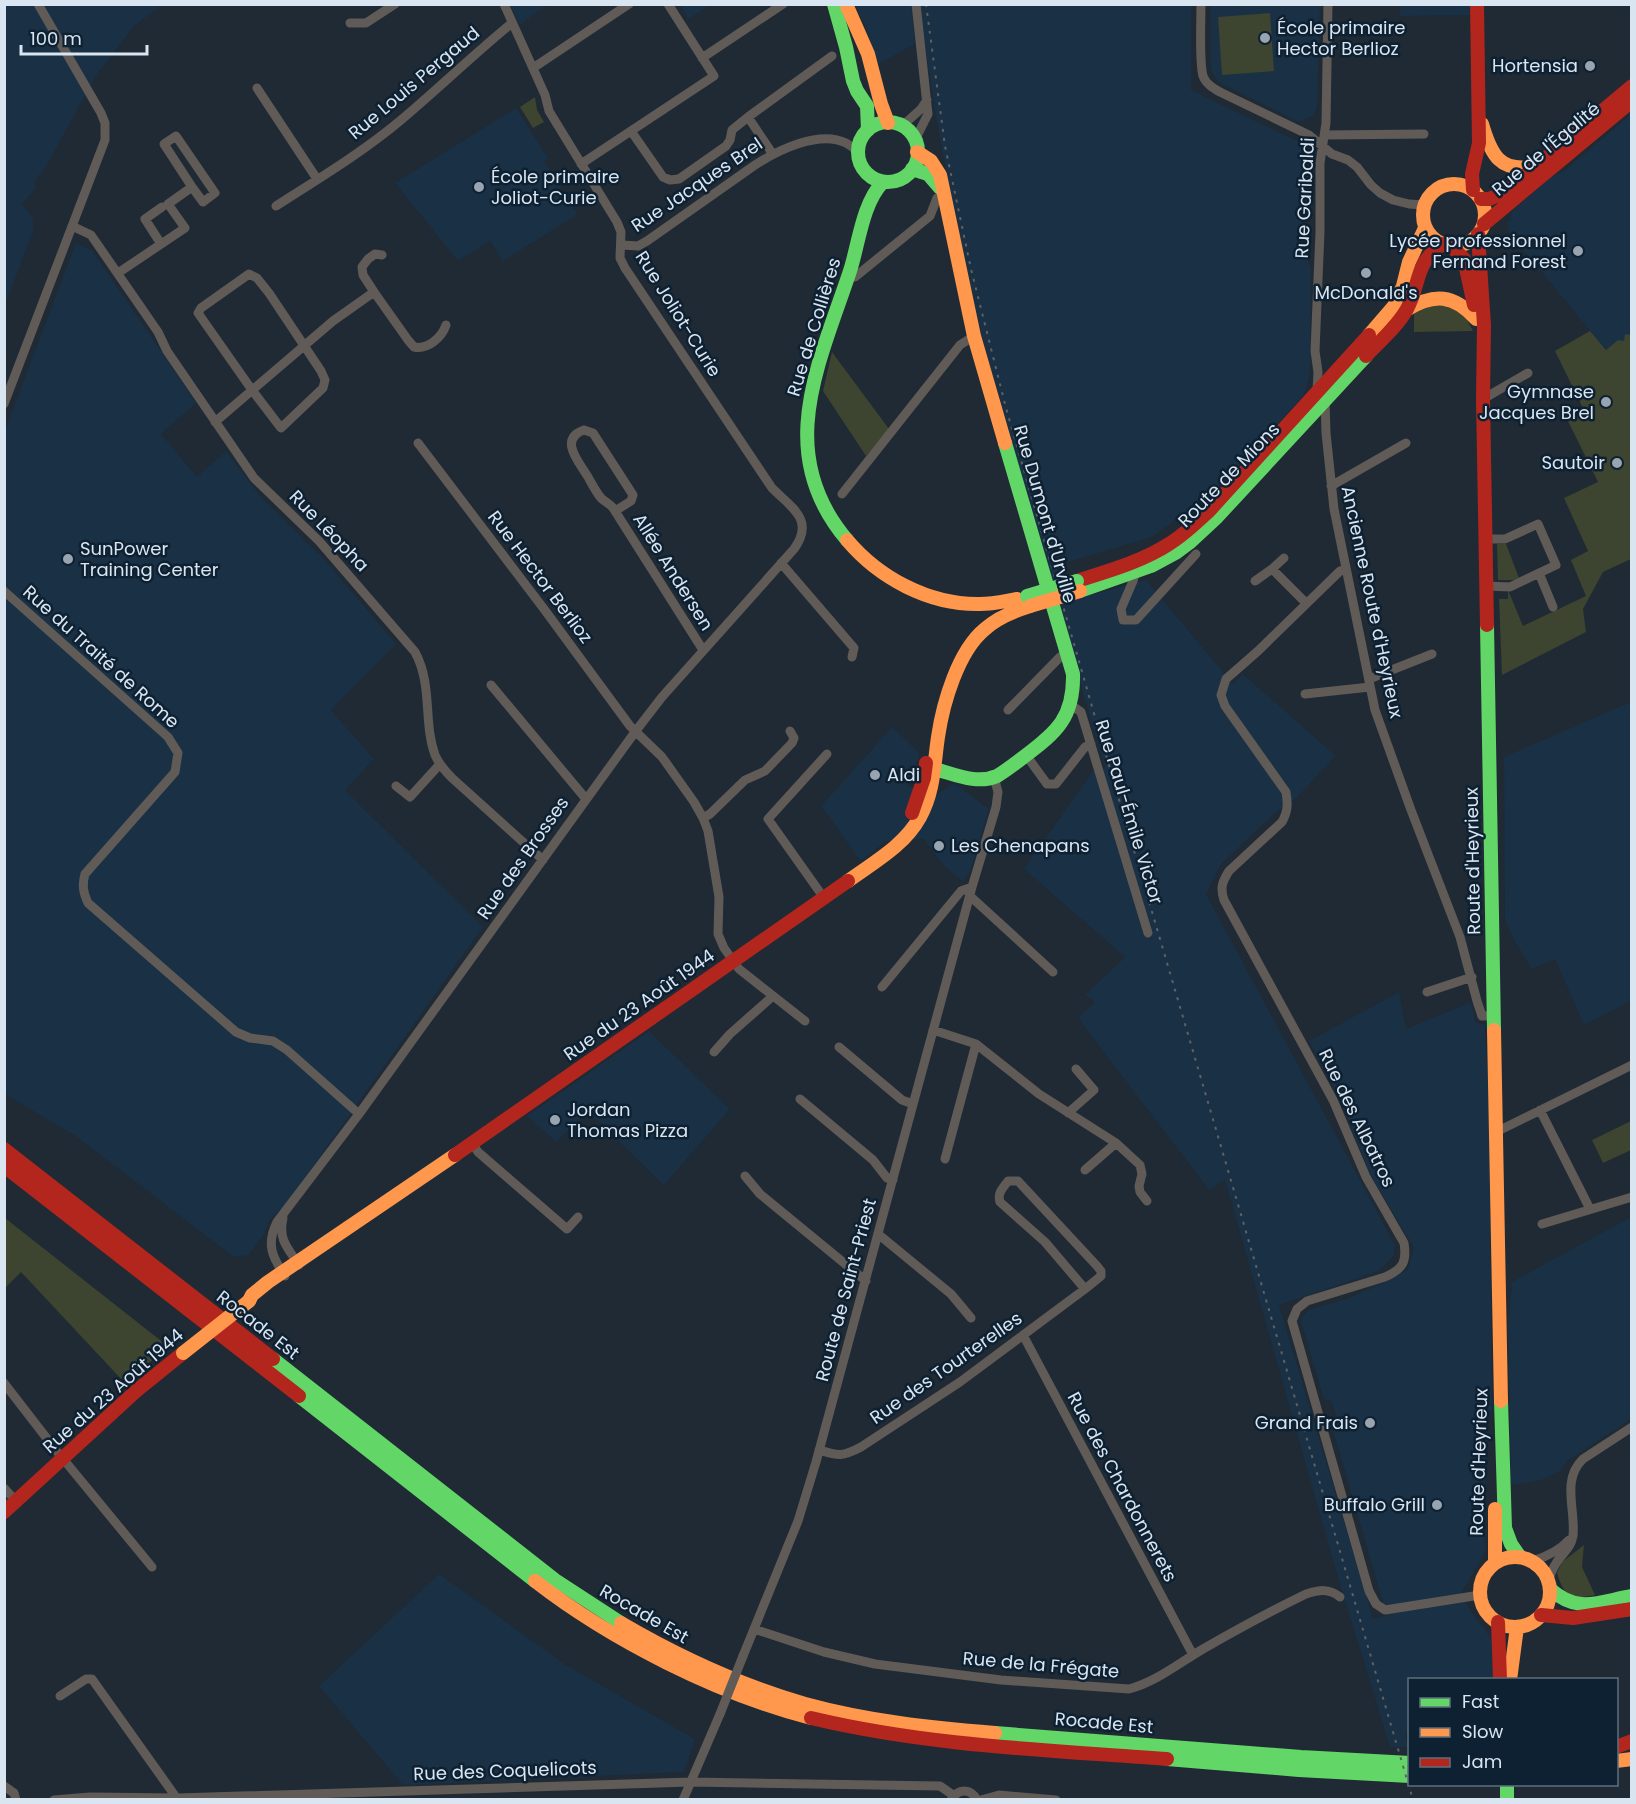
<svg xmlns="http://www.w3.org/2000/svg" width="1636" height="1804" font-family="Poppins,sans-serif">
  <rect width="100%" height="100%" fill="#1f2a34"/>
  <!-- built -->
  <path fill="#193045" d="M5 5H162L134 26 95 77 47 165 34 182 36 188 22 204 32 216 34 228 5 306Z
    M510 5H546L520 25Z
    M681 5H710L688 19Z
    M855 5H911L915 44 878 64 865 25Z
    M919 5H1191V90L1299 142 1311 161V185L1299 241 1311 268 1310 373 1307 387 1303 396 1218 488 1152 537 1065 563 1068 576 1051 581 983 341 960 242 936 117Z
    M1210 5H1320L1317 108 1314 115 1302 121H1297L1218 82 1211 71Z
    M1400 5H1470V15L1400 16Z
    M516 108 548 158 544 161 552 173 554 172 559 180 557 182 564 193 568 191 575 203 572 206 578 214 503 261 490 241 458 261 395 183Z
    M1631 109V354L1618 340 1606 350 1507 230 1510 228 1507 223 1510 221 1512 211 1551 177 1563 172 1628 117Z
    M76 243 92 250 196 403 161 434 197 477 226 451 261 497 324 559 396 644 331 710 374 759 345 790 483 927 287 1203 269 1221 264 1234 249 1255 234 1257 77 1137 5 1094 4 433Z
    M1146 580 1233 684 1243 674 1336 756 1296 798 1275 813 1221 864 1206 894 1395 1245 1393 1256 1379 1271 1279 1305 1373 1619 1387 1616 1331 1423 1336 1416 1332 1402 1324 1399 1301 1321 1304 1315 1309 1310 1349 1298 1394 1278 1408 1269 1414 1248 1370 1174 1339 1097 1309 1041 1399 992 1406 1029 1471 1002 1475 1022 1485 1025 1489 1100 1492 1409 1488 1423 1484 1507 1485 1552 1460 1596 1493 1641V1679L1410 1680 1409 1733 1405 1734 1408 1747H1390L1338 1577 1225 1180 1209 1190 1078 1018 1095 1002 1085 995 1125 957 1024 869 1093 771 1105 767 1057 604Z
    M1631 702V1001L1584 1025 1555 959 1531 969 1527 960 1516 944 1505 920 1504 757Z
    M892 727 918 752 919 757 907 786 936 795 954 783 989 809 970 872 963 881 943 865 924 839 885 842 861 861 821 806Z
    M649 1031 730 1109 664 1185 587 1111 556 1142 527 1116Z
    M1631 1217V1419L1567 1461 1560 1471 1541 1480 1514 1485 1511 1481 1508 1328 1512 1282Z
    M439 1574 566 1665 695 1739 684 1772 403 1785 319 1686Z"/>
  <!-- green -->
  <path fill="#3d442f" d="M1270 13 1274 71 1222 75 1218 17Z
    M535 97 537 110 544 122 533 128 520 107Z
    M1449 304 1464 314 1473 331 1414 332V314C1424 304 1435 305 1449 304Z
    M1590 331 1606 350 1618 340 1624 341 1625 334 1631 335V559L1603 572 1583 609 1586 632 1502 675 1499 599H1508V590L1523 626 1586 596 1571 560 1588 551 1564 498 1598 482 1568 421 1585 412 1555 351Z
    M832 352 889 429 866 456 823 391Z
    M1497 544H1506L1519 578 1513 580H1498Z
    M1631 1121V1150L1603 1163 1592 1140Z
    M5 1218 160 1340 168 1349 123 1381 21 1272 5 1288Z
    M1584 1545 1582 1567 1595 1595C1572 1600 1564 1597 1557 1573L1562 1562Z"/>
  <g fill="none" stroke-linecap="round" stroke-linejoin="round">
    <!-- street -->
    <path stroke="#605b57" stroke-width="9" d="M1201 4C1201 22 1199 61 1203 76 1206 84 1213 88 1220 92L1309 135 1332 154 1348 160 1357 167 1371 185 1380 193 1393 200 1409 204 1424 205
      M350 23H366L395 4
      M702 58 783 4
      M533 68 629 4
      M257 88 317 179
      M902 126 921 109 927 100
      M631 131 663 177 670 180 679 179 726 146 730 140 732 130 748 117
      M1325 135 1424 134
      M915 140 928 114 916 4
      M772 153 748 117 832 56
      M581 164 714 76 668 4
      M276 206C318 179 363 152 401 120 439 88 474 54 512 23
      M72 226 91 235 158 332 167 351 254 478 319 541 415 652C433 685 423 722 435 755 439 764 445 771 452 778L543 860
      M161 244 145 219 162 207
      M622 245 638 246 647 241 755 165C778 150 819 130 846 143 850 145 855 149 858 152
      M118 273 185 228 168 204 192 187 203 202 215 193 176 136 164 144 192 187
      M249 274 257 278 269 293 321 371 325 380 323 388 281 428 252 390 198 313 201 308Z
      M849 275 855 277 930 216 937 198 944 197
      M374 292 363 275 362 267 368 259 375 254 382 255
      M1317 391 1318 372 1315 351 1320 232V163L1326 123 1328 4
      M1483 399 1528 373
      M1325 400 1326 433 1334 509 1375 710 1411 810 1460 937 1477 1001 1482 1016H1493
      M4 404 105 140V123L101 113 38 4
      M215 422 333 321 374 292 408 340 414 347C428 350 442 337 446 325
      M418 443 544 609 630 726 662 757 694 802 703 818 708 831 719 897 718 934 724 948 739 969 805 1021
      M1331 486 1406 443
      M842 494 960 345 974 336
      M615 511 631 501 633 495 593 433 584 430C558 439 579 462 588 477 592 484 596 492 601 498 606 503 612 504 615 511L703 650
      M1485 539H1505L1538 524 1556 565 1510 587 1486 586
      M781 563 854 648 852 657
      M1137 568 1133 581 1121 609 1123 620H1136L1196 554
      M1272 569 1284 558
      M1346 569 1340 571 1258 651 1226 679 1221 695 1225 706 1286 792C1288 804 1288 811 1282 822L1229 871C1222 882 1220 888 1224 900L1333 1100 1366 1177 1404 1243C1407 1262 1403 1269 1385 1277L1307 1301 1297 1309 1292 1321 1369 1591 1376 1604 1385 1610 1480 1595
      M1539 573 1553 607
      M1255 581 1272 569 1306 603
      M4 591 168 737 178 753 175 772 85 874C82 885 83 892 88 903L236 1032 250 1038 273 1041 287 1050 359 1114
      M1369 679 1432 654
      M491 685 586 799
      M1305 694 1370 687
      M1071 705 1081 712 1148 933
      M1008 710 1060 657 1066 653
      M1026 755 1047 784H1056L1085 747 1091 744
      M396 786 410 797 440 764
      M703 818 710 814 745 780 765 771 792 743 794 738 790 731
      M970 896 1053 972
      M824 898 768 819 827 754
      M882 987 961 891 972 887
      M1427 992 1472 977
      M933 1030 976 1044 1039 1094 1116 1143 1140 1165 1142 1174 1139 1186 1140 1192 1147 1201
      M839 1047 902 1100 913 1104
      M714 1052 730 1034 773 996
      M800 1099 873 1160 887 1178 893 1180
      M1540 1110 1590 1209
      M1068 1113 1094 1090 1076 1069
      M1496 1132 1632 1065
      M472 1143 478 1152 567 1229 578 1217
      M945 1159 976 1044
      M1085 1170 1116 1143
      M745 1176 760 1194 866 1281
      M283 1218C278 1240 288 1248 299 1265
      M1542 1224 1632 1197
      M878 1234 951 1294 971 1318
      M285 1276C272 1257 266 1244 277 1222L359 1114 635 732 662 697 794 549C815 520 792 508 772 488L625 268 620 258 621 232 617 222 549 111 545 95 504 4
      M1023 1335 1193 1655
      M4 1383 55 1449 152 1567
      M819 1450C839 1456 842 1457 861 1447L960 1382 1085 1289 1101 1276V1271L1097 1266 1018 1181H1008C1003 1188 997 1193 1000 1202L1045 1242 1085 1289
      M4 1488 16 1501
      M1532 1561C1546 1557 1559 1551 1569 1540
      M1548 1580C1551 1573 1554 1565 1559 1559 1565 1551 1571 1547 1573 1536 1576 1510 1561 1480 1583 1459L1632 1427
      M754 1629 824 1652 875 1664 1001 1680 1129 1689C1156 1682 1179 1663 1203 1649 1236 1630 1271 1611 1306 1594 1319 1590 1329 1588 1340 1597
      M743 1656 798 1521 816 1462 972 887 996 807 998 792 994 777
      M60 1696 86 1679H92L178 1800
      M4 1786 14 1793 16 1800
      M54 1800 90 1797 178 1798 691 1782 940 1786 953 1795
      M683 1800 720 1714
      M951 1800C958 1788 971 1788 977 1800
      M981 1800 999 1795 1056 1800"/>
    <!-- fast -->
    <path stroke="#63d668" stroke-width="14" d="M834 4 846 47 853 81 857 91 867 106 868 130
      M858 152a30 30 0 1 1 60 0a30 30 0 1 1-60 0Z
      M912 169 928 174 940 188
      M847 540C773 453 819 364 850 271 859 243 862 204 883 182
      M1080 591 1151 566 1177 552 1189 543 1217 517 1366 356
      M1487 625 1494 1030
      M926 767C949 771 974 786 997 776 1007 770 1016 763 1025 756 1057 732 1074 717 1073 674L1005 443
      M273 1359 555 1580 621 1623
      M299 1396 535 1581
      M1501 1401 1505 1528 1511 1544 1520 1557
      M1550 1589C1578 1614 1598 1602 1632 1596
      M995 1733 1301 1757 1410 1763
      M1167 1759 1299 1770 1410 1776
      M1507 1784V1800"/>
    <!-- slow -->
    <path stroke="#ff974d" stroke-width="14" d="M846 4 868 54 881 104 888 123
      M1482 124C1491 155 1500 173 1535 166
      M917 152 931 161 940 175 974 336 1005 443
      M1423 215a31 31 0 1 1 62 0a31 31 0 1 1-62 0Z
      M1406 310C1434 293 1454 294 1476 319
      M1369 335 1394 306 1403 286 1409 262 1425 228
      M847 540C879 578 929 605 980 604 993 604 1005 601 1017 599
      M848 881C874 862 904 846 920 817 934 792 934 764 938 737 943 703 958 651 985 629 998 617 1014 611 1030 606
      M1494 1030 1501 1401
      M249 1301 252 1295 268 1282 455 1155
      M1495 1509V1563
      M1480 1592a35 35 0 1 1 70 0a35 35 0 1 1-70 0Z
      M535 1581C611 1640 718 1694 811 1718
      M621 1623C679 1657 740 1685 805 1704 867 1721 931 1728 995 1733
      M1510 1680 1517 1627
      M1616 1761 1632 1759"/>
    <!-- jam -->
    <path stroke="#b3261e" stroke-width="14" d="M1473 190 1472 174 1479 143 1477 4
      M1481 199H1489L1504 193 1632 86
      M1484 224 1632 101
      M1478 234 1484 325 1483 399 1487 625
      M1451 246 1464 259 1474 305
      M1366 356C1380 341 1397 327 1407 309 1421 283 1414 263 1443 244
      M1077 581C1108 571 1141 562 1169 544 1184 535 1196 523 1209 511L1369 335
      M912 813 924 778 926 763
      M4 1149 273 1359
      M455 1155 848 881
      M4 1166 299 1396
      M4 1512 136 1391 183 1353
      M1541 1615 1573 1618 1632 1609
      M1498 1622 1500 1680
      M811 1718C928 1746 1048 1750 1167 1759
      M1616 1747 1632 1741"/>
    <!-- rail -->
    <path stroke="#606163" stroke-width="2" stroke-dasharray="3 6" stroke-linecap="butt" d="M926 4 945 146 971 269 1006 408 1108 762 1413 1800"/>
    <!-- street-bridge -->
    <path stroke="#605b57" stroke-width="9" d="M720 1714 743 1656"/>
    <!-- fast-bridge -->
    <path stroke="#63d668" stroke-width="14" d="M1027 596 1077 581"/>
    <!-- slow-bridge -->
    <path stroke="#ff974d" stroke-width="14" d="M1030 606 1080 591
      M183 1353 249 1301"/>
  </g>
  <!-- markers -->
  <g fill="#98a4af" stroke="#0e2132" stroke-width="2">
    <circle cx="1265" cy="38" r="6"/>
    <circle cx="1590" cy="66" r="6"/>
    <circle cx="479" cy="187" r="6"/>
    <circle cx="1578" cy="251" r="6"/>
    <circle cx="1366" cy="273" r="6"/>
    <circle cx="1606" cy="402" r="6"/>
    <circle cx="1617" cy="463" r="6"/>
    <circle cx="68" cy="559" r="6"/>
    <circle cx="875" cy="775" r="6"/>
    <circle cx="939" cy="846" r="6"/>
    <circle cx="555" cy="1120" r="6"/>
    <circle cx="1370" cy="1423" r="6"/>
    <circle cx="1437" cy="1505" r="6"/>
  </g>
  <g text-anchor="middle" stroke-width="5" stroke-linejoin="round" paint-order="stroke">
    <!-- poi labels -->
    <g font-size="18" fill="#d9e5f1" stroke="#0e2132" text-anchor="start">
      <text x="1277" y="34">École primaire<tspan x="1277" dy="21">Hector Berlioz</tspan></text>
      <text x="1578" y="72" text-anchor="end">Hortensia</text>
      <text x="491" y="183">École primaire<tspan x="491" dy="21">Joliot-Curie</tspan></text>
      <text x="1566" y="247" text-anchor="end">Lycée professionnel<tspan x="1566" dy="21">Fernand Forest</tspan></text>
      <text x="1366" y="299" text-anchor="middle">McDonald's</text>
      <text x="1594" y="398" text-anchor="end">Gymnase<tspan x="1594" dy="21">Jacques Brel</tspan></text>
      <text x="1605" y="469" text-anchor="end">Sautoir</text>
      <text x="80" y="555">SunPower<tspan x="80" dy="21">Training Center</tspan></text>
      <text x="887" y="781">Aldi</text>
      <text x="951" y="852">Les Chenapans</text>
      <text x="567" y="1116">Jordan<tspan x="567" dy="21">Thomas Pizza</tspan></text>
      <text x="1358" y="1429" text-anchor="end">Grand Frais</text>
      <text x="1425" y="1511" text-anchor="end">Buffalo Grill</text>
    </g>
    <!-- street labels -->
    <g font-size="18" fill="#d9e5f1" stroke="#0e2132">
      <text transform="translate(414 83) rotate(-40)" y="6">Rue Louis Pergaud</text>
      <text transform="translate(1546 149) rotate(-40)" y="6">Rue de l'Égalité</text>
      <text transform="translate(697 185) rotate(-34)" y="6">Rue Jacques Brel</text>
      <text transform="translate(1305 198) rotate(-87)" y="6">Rue Garibaldi</text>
      <text transform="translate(678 314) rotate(58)" y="6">Rue Joliot-Curie</text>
      <text transform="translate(814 327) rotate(-73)" y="6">Rue de Collières</text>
      <text transform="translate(1229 475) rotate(-46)" y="6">Route de Mions</text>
      <text transform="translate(1045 514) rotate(74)" y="6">Rue Dumont d'Urville</text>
      <text transform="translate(329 531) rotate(46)" y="6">Rue Léopha</text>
      <text transform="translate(673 572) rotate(58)" y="6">Allée Andersen</text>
      <text transform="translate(540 577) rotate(53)" y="6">Rue Hector Berlioz</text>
      <text transform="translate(1372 602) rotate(78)" y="6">Ancienne Route d'Heyrieux</text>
      <text transform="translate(101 657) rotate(42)" y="6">Rue du Traité de Rome</text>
      <text transform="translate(1129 812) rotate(73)" y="6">Rue Paul-Émile Victor</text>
      <text transform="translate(523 858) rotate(-55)" y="6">Rue des Brosses</text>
      <text transform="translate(1473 861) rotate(-91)" y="6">Route d'Heyrieux</text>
      <text transform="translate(639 1005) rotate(-35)" y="6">Rue du 23 Août 1944</text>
      <text transform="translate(1357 1118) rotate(64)" y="6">Rue des Albatros</text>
      <text transform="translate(846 1290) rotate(-75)" y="6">Route de Saint-Priest</text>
      <text transform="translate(258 1325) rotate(38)" y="6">Rocade Est</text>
      <text transform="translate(946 1368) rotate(-35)" y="6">Rue des Tourterelles</text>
      <text transform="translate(113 1391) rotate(-41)" y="6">Rue du 23 Août 1944</text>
      <text transform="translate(1479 1462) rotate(-88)" y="6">Route d'Heyrieux</text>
      <text transform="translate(1122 1487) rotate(62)" y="6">Rue des Chardonnerets</text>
      <text transform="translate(644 1614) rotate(30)" y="6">Rocade Est</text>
      <text transform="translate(1041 1665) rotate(5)" y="6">Rue de la Frégate</text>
      <text transform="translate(1104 1723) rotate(5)" y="6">Rocade Est</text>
      <text transform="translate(505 1771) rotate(-2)" y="6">Rue des Coquelicots</text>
    </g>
  </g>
  <!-- border -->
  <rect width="1636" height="1804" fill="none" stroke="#d9e5f1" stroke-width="12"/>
  <!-- legend -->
  <rect x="1408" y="1678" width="210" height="108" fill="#0e2132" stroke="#5f6f7e" stroke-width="1.5"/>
  <rect x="1420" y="1698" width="30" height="9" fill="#63d668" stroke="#5f6f7e" stroke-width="1.5"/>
  <text x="1462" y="1708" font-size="18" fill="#d9e5f1">Fast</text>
  <rect x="1420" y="1728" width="30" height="9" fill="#ff974d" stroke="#5f6f7e" stroke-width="1.5"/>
  <text x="1462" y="1738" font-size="18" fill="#d9e5f1">Slow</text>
  <rect x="1420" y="1758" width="30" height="9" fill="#b3261e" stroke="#5f6f7e" stroke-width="1.5"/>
  <text x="1462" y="1768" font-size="18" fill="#d9e5f1">Jam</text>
  <!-- scale -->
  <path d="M21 45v9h126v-9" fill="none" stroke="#d9e5f1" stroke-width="3"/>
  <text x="30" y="45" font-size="18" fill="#d9e5f1" stroke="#0e2132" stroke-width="4.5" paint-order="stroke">100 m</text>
</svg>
